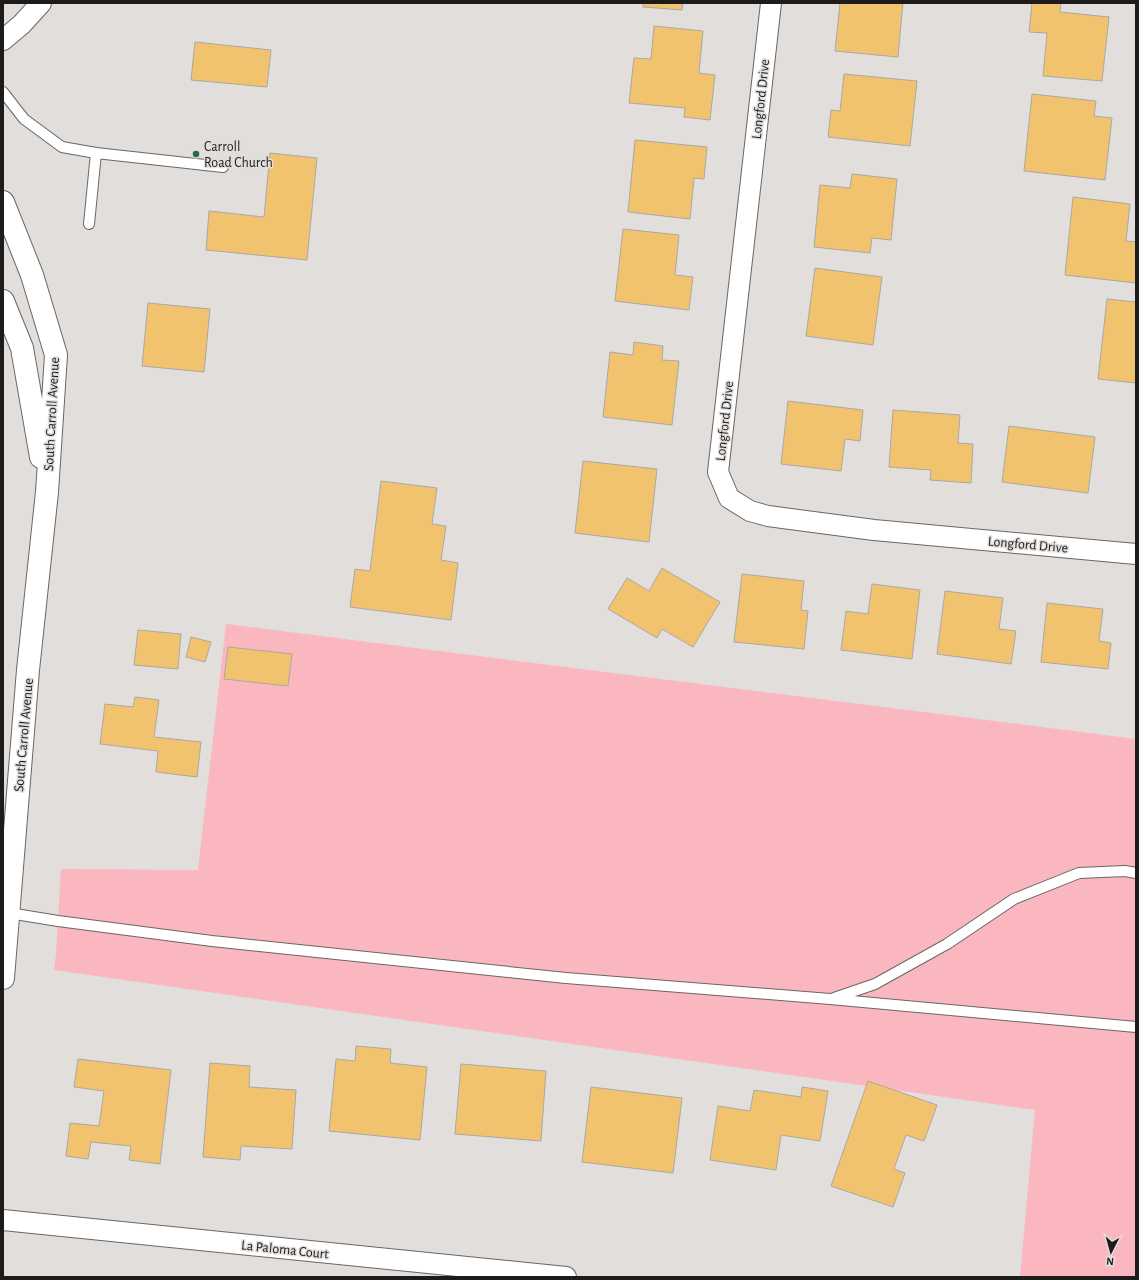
<svg xmlns="http://www.w3.org/2000/svg" width="1139" height="1280" font-family="'Alegreya Sans',sans-serif">
  <rect width="100%" height="100%" fill="#e1dedc"/>
  <!-- green -->
  <path fill="#fab7bf" d="M226 624 1136 739V1277H1020L1035 1110 54 970 56 954 61 869 198 870Z"/>
  <!-- building -->
  <path fill="#f2c36f" stroke="#aaa8a5" d="M643 3H683L682 10 643 7Z
    M840 3H903L898 57 835 51Z
    M1032 3H1061L1060 12 1109 17 1102 81 1043 76 1047 33 1029 32Z
    M654 26 703 31 699 73 715 75 710 120 684 117 685 108 629 103 634 58 651 59Z
    M195 42 271 50 267 87 191 80Z
    M844 74 917 81 910 146 828 137 831 110 840 111Z
    M1032 94 1096 101 1094 116 1112 118 1105 180 1024 171Z
    M635 140 707 147 704 179 694 178 690 219 628 212Z
    M270 153 317 158 307 260 206 250 209 211 264 217Z
    M852 174 897 179 891 240 872 238 870 253 814 247 820 185 850 188Z
    M1073 197 1130 204 1126 241 1136 242V283L1065 275Z
    M623 229 679 235 675 275 693 277 689 310 615 301Z
    M815 268 882 277 873 345 806 336Z
    M1107 299 1136 302V383L1098 379Z
    M148 303 210 309 204 372 142 366Z
    M634 342 663 346 662 360 679 361 672 425 603 417 610 352 633 355Z
    M788 401 863 410 860 441 845 439 841 471 781 464Z
    M893 410 960 415 958 443 973 444 971 483 930 480 931 470 889 467Z
    M1009 426 1095 437 1088 493 1002 482Z
    M583 461 657 469 649 542 575 533Z
    M381 481 437 488 432 524 446 526 441 560 458 563 451 620 350 607 355 569 370 571Z
    M662 568 720 602 693 647 662 629 657 638 608 609 627 578 649 591Z
    M742 574 804 581 801 610 808 611 804 649 734 642Z
    M872 584 920 590 912 659 841 650 846 611 868 614Z
    M945 591 1003 598 999 629 1016 631 1011 664 937 654Z
    M1047 603 1103 609 1099 641 1111 643 1108 669 1041 662Z
    M138 630 181 634 178 669 134 665Z
    M191 637 211 642 205 662 186 657Z
    M228 647 292 654 288 686 224 679Z
    M135 697 159 700 154 737 201 742 197 777 156 772 158 751 100 744 105 704 133 707Z
    M356 1046 391 1049 390 1063 427 1067 420 1140 329 1131 336 1059 355 1061Z
    M78 1059 171 1070 160 1164 129 1160 131 1146 91 1142 88 1159 66 1156 70 1123 99 1126 104 1091 74 1087Z
    M210 1063 250 1066 249 1087 296 1090 292 1149 241 1146 240 1160 203 1157Z
    M461 1064 546 1071 541 1141 455 1134Z
    M868 1081 937 1105 924 1141 906 1135 894 1169 905 1173 893 1207 831 1186Z
    M591 1087 682 1098 673 1173 582 1162Z
    M802 1087 828 1091 820 1141 781 1135 776 1170 710 1160 718 1106 750 1111 754 1090 801 1097Z"/>
  <g fill="none" stroke-linecap="round" stroke-linejoin="round">
    <defs>
      <path id="service" d="M3 92 24 119 62 147 96 153 89 224
        M96 153 223 167
        M9 913 58 921 212 941 566 978 830 999 1136 1027
        M834 998 875 984 947 944 1014 899 1079 873 1125 871 1136 873"/>
      <path id="minor" d="M771 3 718 472 729 498 750 511 768 516 874 530 1136 554
        M3 40 22 24 41 3
        M3 1220 566 1277"/>
      <path id="secondary" d="M3 202 32 275 56 355 47 492 28 670 3 978
        M3 301 22 348 41 457"/>
    </defs>
    <!-- service casing -->
    <use href="#service" stroke="#696664" stroke-width="12"/>
    <!-- minor casing -->
    <use href="#minor" stroke="#696664" stroke-width="22"/>
    <!-- secondary casing -->
    <use href="#secondary" stroke="#696664" stroke-width="24"/>
    <!-- service -->
    <use href="#service" stroke="#fff" stroke-width="10"/>
    <!-- minor -->
    <use href="#minor" stroke="#fff" stroke-width="20"/>
    <!-- secondary -->
    <use href="#secondary" stroke="#fff" stroke-width="22"/>
  </g>
  <!-- markers -->
  <circle fill="#266756" stroke="#e1dedc" stroke-width="1.5" cx="196" cy="154" r="4"/>
  <g text-anchor="middle" stroke-width="3" stroke-linejoin="round" paint-order="stroke">
    <!-- street labels -->
    <g font-size="14" fill="#1d1c1b" stroke="#e1dedc">
      <text transform="translate(760 99) rotate(-84)" y="5">Longford Drive</text>
      <text transform="translate(51 414) rotate(-87)" y="5">South Carroll Avenue</text>
      <text transform="translate(724 421) rotate(-84)" y="5">Longford Drive</text>
      <text transform="translate(1028 544) rotate(5)" y="5">Longford Drive</text>
      <text transform="translate(23 735) rotate(-85)" y="5">South Carroll Avenue</text>
      <text transform="translate(285 1249) rotate(6)" y="5">La Paloma Court</text>
    </g>
    <!-- poi labels -->
    <g font-size="14" fill="#1d1c1b" stroke="#e1dedc" text-anchor="start">
      <text x="204" y="151">Carroll<tspan x="204" dy="16">Road Church</tspan></text>
    </g>
  </g>
  <!-- border -->
  <rect width="1139" height="1280" fill="none" stroke="#1d1c1b" stroke-width="8"/>
  <!-- north arrow -->
  <g transform="translate(1111 1252) rotate(186)" stroke="#e1dedc" stroke-width="3" paint-order="stroke">
  <path d="M0-3L7 15L0 10L-7 15Z" fill="#1d1c1b"/>
  <text y="-6" font-size="11" font-weight="bold" text-anchor="middle" fill="#1d1c1b">N</text>
  </g>
</svg>
